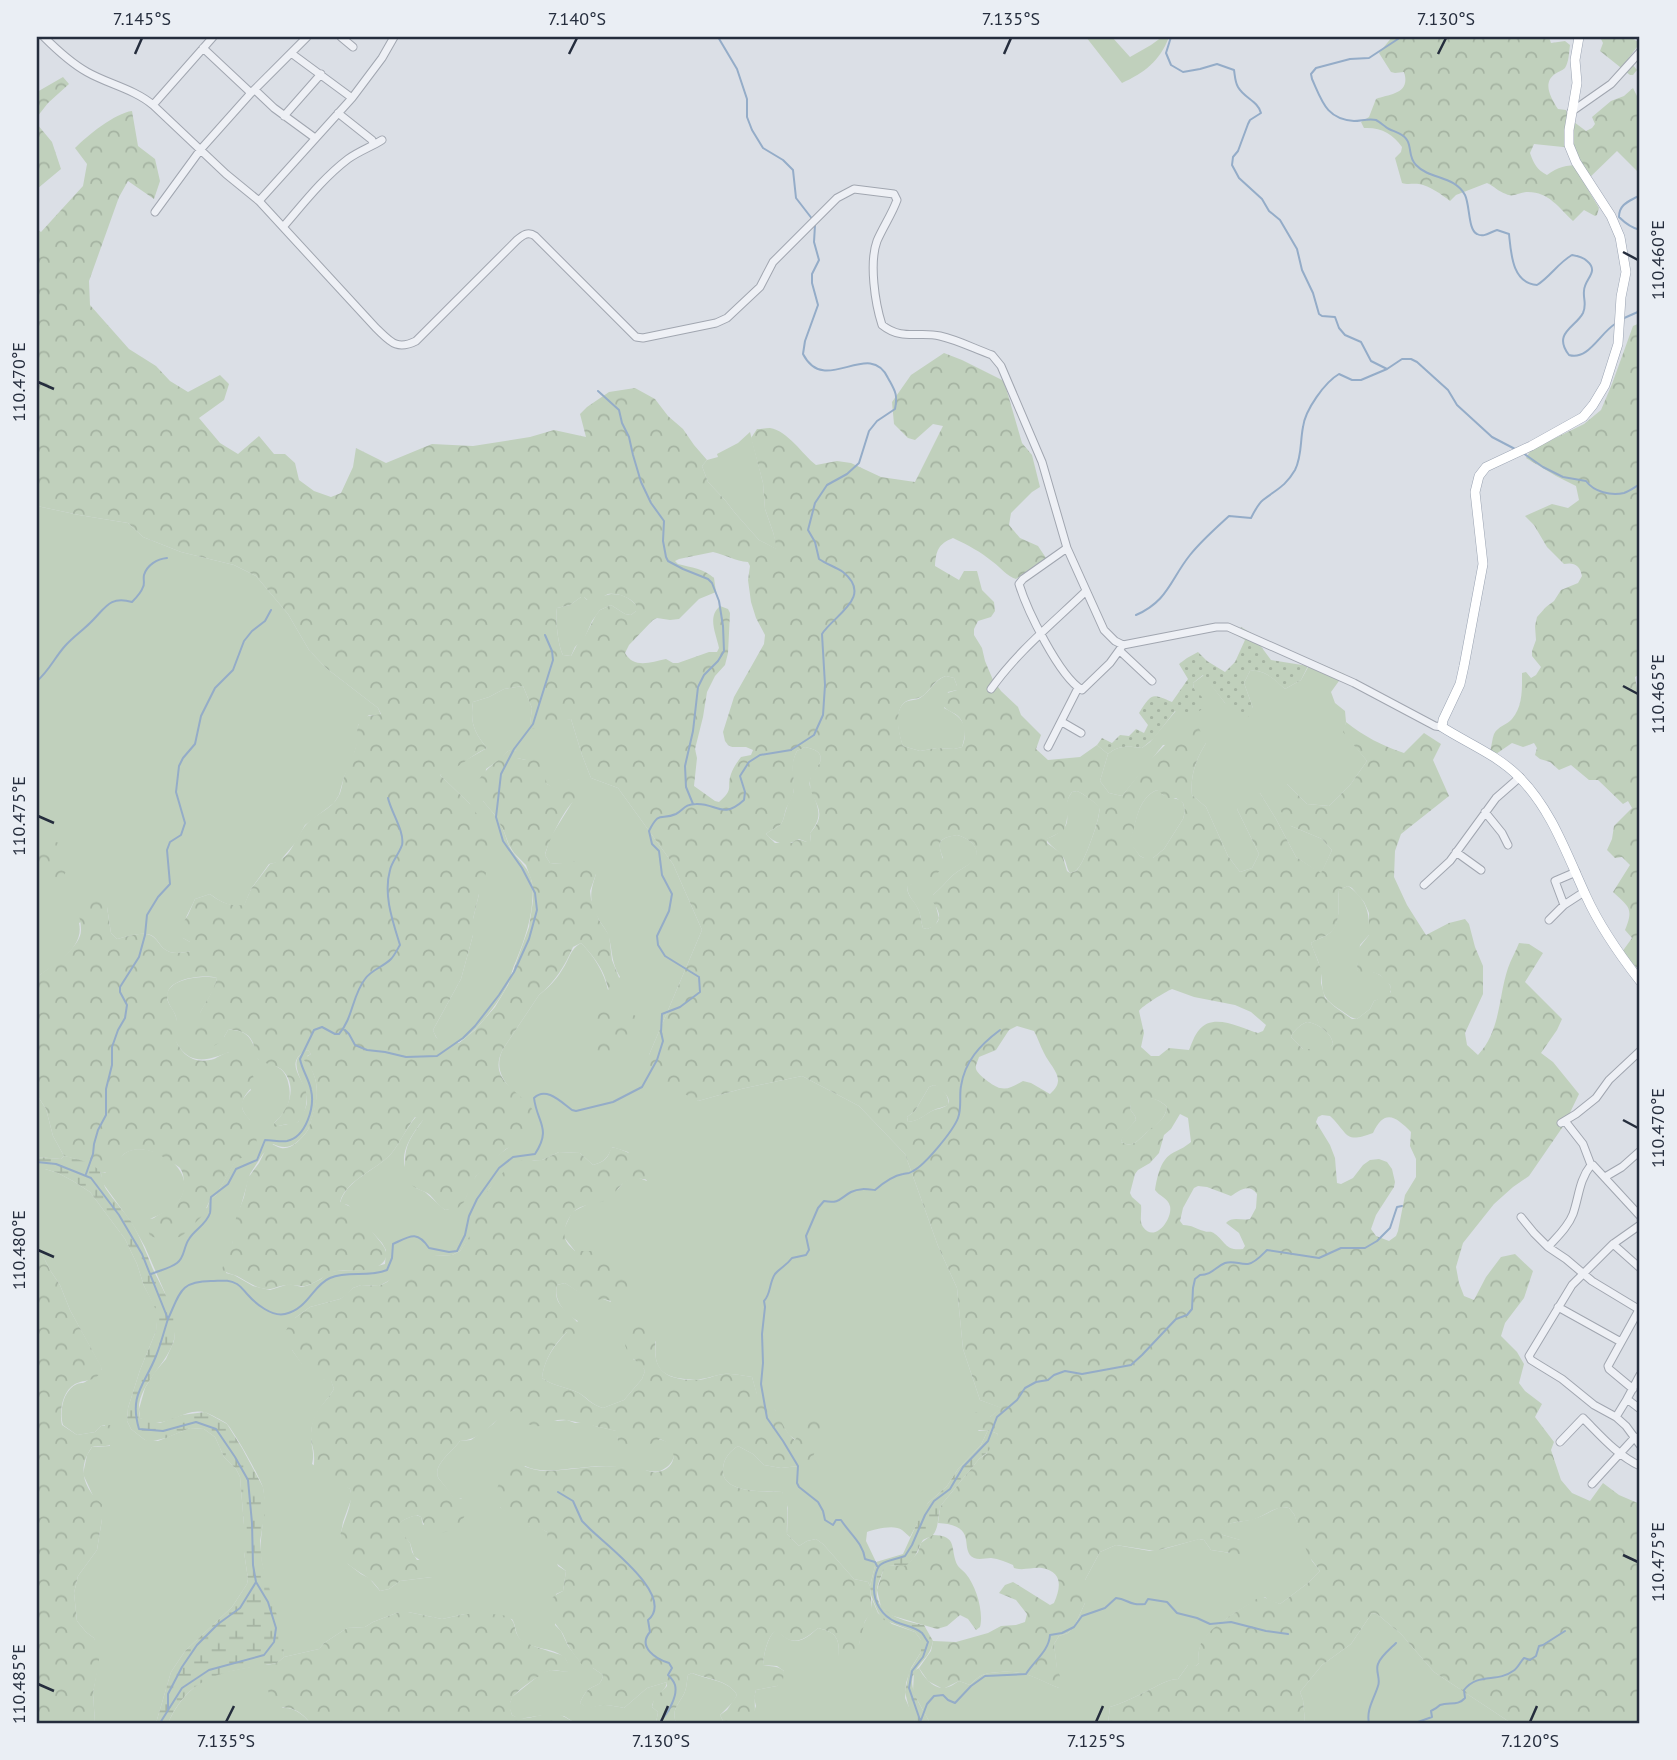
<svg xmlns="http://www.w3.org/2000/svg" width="1677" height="1760" font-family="'PT Sans',sans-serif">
  <defs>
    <pattern id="forest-crowns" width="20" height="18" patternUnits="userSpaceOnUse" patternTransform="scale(1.75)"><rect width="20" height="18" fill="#c0d0bc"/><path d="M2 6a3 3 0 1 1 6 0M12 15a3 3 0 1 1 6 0" fill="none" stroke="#a5b3a2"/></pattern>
    <pattern id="wetland-marsh" width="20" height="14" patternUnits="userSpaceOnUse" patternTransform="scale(1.75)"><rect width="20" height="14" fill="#c0d0bc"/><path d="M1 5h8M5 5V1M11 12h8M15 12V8" fill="none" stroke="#a5b3a2"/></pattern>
    <pattern id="garden-dots" width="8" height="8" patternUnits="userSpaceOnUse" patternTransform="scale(1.75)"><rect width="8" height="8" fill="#c0d0bc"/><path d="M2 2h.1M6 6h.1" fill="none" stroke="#a5b3a2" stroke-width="1.8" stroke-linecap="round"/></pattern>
  </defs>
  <rect width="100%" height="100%" fill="#dbdfe6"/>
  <!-- grass -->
  <path fill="#c0d0bc" d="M1086 37H1112L1130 57 1151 45 1162 37H1169C1160 61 1144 73 1122 83Z
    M750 432 763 483 765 509 773 532 778 550 759 540 735 513 725 500 708 482 702 466 707 460 718 457 717 454 738 443Z
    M37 506 79 515 128 523 143 537 181 552 234 565 256 576 288 614 309 650 326 668 378 708 381 715H369L358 725 357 744 352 761 344 777 339 795 334 803 305 825 296 842 279 862 269 864 251 889 244 906C230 907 220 902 210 894L195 899C188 915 182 920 183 938L190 942V951C156 960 163 935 146 934 137 933 126 937 117 939L111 933 107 907 79 923C85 948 54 965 37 977Z
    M611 594C621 594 629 597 636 605V611L631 615 625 614 611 605 600 610 592 621 585 637 575 647 571 656 563 655C558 646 555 618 557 608L570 605 581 597H584L587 600Z
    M1312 660 1344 674 1331 692 1335 703 1345 711 1346 722 1344 732 1367 761 1350 785 1329 806 1307 804 1287 784 1291 826 1322 839 1332 850 1321 874 1296 857 1276 819 1260 793 1237 809 1259 854 1252 868 1240 872 1228 856 1206 807 1192 795C1190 776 1196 759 1206 743L1163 745 1122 796 1109 793 1100 781 1108 754C1118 745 1129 746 1142 748L1150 742 1194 689 1193 683 1204 675 1225 703 1253 708 1244 683 1250 671C1265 669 1275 680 1285 689L1301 680Z
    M946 676 954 678 957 686V690L948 692 944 708C963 717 969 725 962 747L954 749 937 748 920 751 903 746C899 734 893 713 904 703 909 699 915 701 920 698 930 692 934 680 946 676Z
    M523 686 532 708 530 724 571 719 582 755 591 778 618 788 673 864 702 930 649 1055 698 1101 741 1089 802 1076 859 1106 905 1154 938 1246 957 1288 963 1349 980 1400 1002 1408 990 1417 978 1431 988 1430 981 1445 958 1469 947 1486 928 1503 910 1537C907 1535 905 1532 902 1530 895 1524 874 1529 867 1532L866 1541 876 1562 870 1586 868 1582 854 1579 823 1544 816 1539 807 1541 799 1546 787 1534 788 1508 782 1492C764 1491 720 1494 723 1468 724 1458 730 1451 738 1446L753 1454 764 1465 781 1468 798 1466 810 1419 796 1440 789 1435 778 1418 775 1410 757 1395 752 1377C742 1376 733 1373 724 1374 716 1375 709 1378 701 1379 696 1381 690 1379 685 1379 660 1377 653 1366 656 1341L633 1359 641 1363 645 1371 642 1379 624 1400 603 1408C590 1404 589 1399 579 1393 567 1387 553 1386 542 1378 545 1353 561 1338 578 1321 565 1314 553 1300 557 1285L565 1283 587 1297 603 1299 611 1302 593 1251H575L564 1237V1229L572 1212 618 1189 624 1182 631 1178H639L647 1181 628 1152 612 1147C608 1158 604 1162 593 1165L580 1153 559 1152 542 1160H534L502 1175 489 1189 474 1231 460 1251 452 1255 434 1256 379 1286 361 1285 353 1288 347 1295 340 1299 310 1307 295 1318 292 1350C303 1365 311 1380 331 1380L334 1389C323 1407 312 1412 311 1436 311 1447 315 1452 312 1464L350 1489 352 1497 343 1522 340 1539 348 1564 361 1574 369 1578 380 1591 389 1589 400 1581 432 1577 421 1561 414 1556 410 1543 398 1529C399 1519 409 1518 416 1515L421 1517 423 1525 462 1498H453C449 1491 444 1485 439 1479 431 1466 452 1452 460 1441L471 1440 493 1424 499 1417 506 1412 515 1410 557 1421 567 1420 575 1423 585 1422 595 1426 617 1431 618 1441C632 1440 676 1431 674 1455 673 1463 667 1468 660 1471 655 1473 626 1468 617 1467 605 1466 592 1466 579 1468 561 1469 542 1474 525 1466L500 1507 530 1527H539L547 1532 558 1566 566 1571 563 1591 556 1594 555 1625 561 1631 568 1646 584 1667 593 1668 603 1675C601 1686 597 1684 589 1689 585 1692 582 1698 580 1703 592 1711 593 1705 605 1705 611 1705 618 1707 624 1708L647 1688 667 1682C666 1692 653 1696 652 1707L658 1712 656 1723H575L564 1716 544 1715 519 1719 512 1715 509 1706 512 1697 542 1673 551 1670 569 1672C570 1645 537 1653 521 1640 515 1635 516 1625 512 1619L465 1614 442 1619 408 1612H399L373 1622 365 1627 347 1628 324 1643 319 1649 284 1657C282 1625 269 1595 262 1563 257 1538 268 1513 263 1488 261 1479 233 1429 226 1423 221 1420 212 1415 207 1413 182 1405 169 1433 140 1418L139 1409 145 1388 154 1373 166 1359 174 1341 175 1333 165 1293 145 1247 131 1222 102 1182 101 1173H105C112 1166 120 1155 129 1151 155 1142 197 1170 181 1198 175 1209 161 1214 150 1219L207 1208 210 1200 216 1195 237 1158 250 1120C239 1108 239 1101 251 1090L229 1052C212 1059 193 1066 180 1048 177 1044 174 1039 174 1033 174 1028 177 1022 176 1017 174 1010 168 1005 167 997 166 978 204 975 217 978L214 989 200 1013 224 1037 228 1030C249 1029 253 1041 258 1059 264 1062 273 1064 279 1068 284 1071 287 1077 288 1082 293 1100 287 1111 274 1123L278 1126 298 1122C301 1116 307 1108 307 1101 306 1081 283 1060 308 1050L311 1054 307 1056C308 1065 313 1070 315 1078 320 1098 314 1112 308 1130 298 1143 289 1152 273 1144L263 1154 250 1174 236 1223V1227L226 1273 234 1275 253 1286 270 1290 289 1284 302 1287 309 1285 321 1279 327 1273 336 1271 362 1270 385 1264 386 1250 382 1243 348 1205 340 1203C347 1179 375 1171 391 1154 400 1143 406 1128 416 1117L424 1119C414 1131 400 1151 405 1167 408 1174 412 1181 416 1188L425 1192 445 1210C472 1205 463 1193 476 1176 482 1168 505 1149 514 1144L510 1088C499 1076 496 1063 503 1049L539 995C548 988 556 980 562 970 569 960 570 949 581 943 594 956 604 972 608 990L620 977C611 961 613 954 609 938 608 932 604 928 601 923 589 903 589 895 596 874L568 863H550L545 855 550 838 573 801 569 779 554 789 547 784 526 760 517 758V750L508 751 502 758 486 769 483 801C490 809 497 817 502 827 506 835 507 844 512 851 520 862 530 869 532 883 535 910 526 936 516 961 512 969 511 978 507 986 498 1004 449 1075 433 1030L461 979 473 935V919L479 894 470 804 440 775 487 748C474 732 470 723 473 702L489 697 504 689Z
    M805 747C810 748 818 750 820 755 824 764 811 772 810 781 809 785 810 787 812 791 819 810 823 817 810 833L811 842H807L799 839C787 847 775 844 766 834 770 830 775 829 780 825 784 821 784 815 786 810 788 802 793 798 794 789 794 774 789 766 797 751Z
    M1157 790 1161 792 1163 795 1180 800 1183 803 1185 811 1183 819 1164 849 1153 858H1144L1140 856 1129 842C1137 824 1136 799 1157 790Z
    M1077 791C1082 793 1097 803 1099 807 1102 814 1085 860 1079 867 1075 872 1076 871 1070 873 1066 868 1067 862 1063 857 1058 850 1050 846 1046 839 1084 824 1056 813 1072 792Z
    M957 835C969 838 985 850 972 862 966 867 959 870 953 875 946 882 940 889 933 895L939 918 935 926 927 929 923 928C921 922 921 915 918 909 913 899 907 896 907 885L912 884 943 858C936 841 940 838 957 835Z
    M1348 886C1367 899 1370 913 1369 935L1360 945 1357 970C1364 973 1366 970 1373 972 1381 974 1395 985 1390 993 1386 997 1379 999 1374 1001L1370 1009 1357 1019C1350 1018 1348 1015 1342 1011 1315 994 1326 990 1319 964 1317 957 1313 950 1311 943 1316 939 1323 938 1327 935 1343 924 1337 904 1339 890Z
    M1307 1022C1317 1023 1332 1033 1333 1044L1329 1049H1303L1291 1037C1293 1031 1301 1024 1307 1022Z
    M934 1085C942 1087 950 1096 948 1105 942 1108 936 1108 930 1112 923 1117 917 1121 908 1122L907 1117 915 1111 929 1087Z
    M37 1095 46 1109 53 1136 64 1156 61 1159 37 1157Z
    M1144 1097C1154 1098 1160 1100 1167 1107 1165 1120 1156 1125 1146 1133 1141 1137 1138 1142 1132 1144 1127 1145 1126 1144 1121 1142L1123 1134 1136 1120 1135 1116 1130 1109 1131 1104Z
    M37 1169H45L58 1173 73 1181 90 1192 125 1239 137 1264 144 1286 158 1312 156 1331 140 1370 128 1408 127 1421 131 1429 145 1440 158 1441 190 1428 204 1429 215 1437 224 1457 236 1469 240 1477 244 1525V1552L248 1579 247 1584 232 1607 185 1651 171 1672 156 1723H95L93 1693 99 1658 94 1638 86 1632 77 1621 74 1593 78 1576 97 1550 102 1519 94 1498 83 1474 87 1455 92 1447 110 1446 105 1425 101 1426 95 1432 77 1435 63 1425C59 1412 63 1390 77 1384 79 1383 81 1383 83 1383 90 1380 96 1373 102 1369L70 1310 60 1285 50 1270 37 1244Z
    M1281 1507 1289 1508 1294 1514 1312 1561 1320 1571 1308 1583 1280 1604 1268 1600 1265 1597C1248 1603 1205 1629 1200 1647 1198 1651 1199 1658 1199 1663L1196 1666 1188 1665 1178 1679C1165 1680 1158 1686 1147 1691 1135 1697 1123 1703 1110 1707L1108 1723H930L913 1692 914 1671 919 1668C923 1677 936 1692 948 1687 952 1686 955 1683 959 1681L970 1685C981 1674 984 1673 1000 1672 1025 1670 1037 1679 1059 1688L1054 1644 1059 1636 1068 1633 1074 1627 1085 1603V1580L1100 1552 1116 1545 1150 1551 1164 1549 1199 1539 1204 1540 1211 1550 1230 1553 1240 1540 1223 1535 1219 1530C1229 1520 1241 1523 1253 1519 1263 1517 1271 1510 1281 1507Z
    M872 1599 878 1613 892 1624 915 1632 921 1640V1652L911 1668 906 1683 905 1698 916 1723H740L750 1722 756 1706 754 1698 756 1690 777 1686 784 1671 777 1666 763 1665C764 1653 767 1638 776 1629 792 1647 802 1643 818 1628 840 1633 839 1641 839 1661L859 1644C860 1638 861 1632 863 1626 867 1616 873 1611 872 1599Z
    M1372 1613 1377 1614 1401 1634 1434 1672 1511 1723H1305L1303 1700 1300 1692 1322 1665 1351 1644Z
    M258 1665H267C268 1686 265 1694 283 1708 294 1707 304 1715 310 1723H168C180 1697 200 1676 230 1671 239 1669 248 1668 258 1665Z
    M692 1673C707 1680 729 1680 737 1695L733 1702 720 1715 724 1723H676C670 1706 683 1702 686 1688 687 1683 687 1679 688 1675Z"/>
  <!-- forest -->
  <path fill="url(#forest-crowns)" fill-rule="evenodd" d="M1392 37H1549L1551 43 1565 41 1570 45C1569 52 1569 62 1565 68 1562 71 1559 71 1555 74 1542 83 1551 98 1558 109L1566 110 1570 119 1586 131 1592 128 1595 124 1592 117 1611 101 1624 96 1633 88 1640 102V174L1617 151 1584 183 1599 208 1597 215 1595 216 1584 210 1573 221C1559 208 1549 192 1528 192 1520 192 1514 198 1506 194 1499 192 1494 186 1487 183L1456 195 1450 201C1441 194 1430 186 1419 184 1413 183 1408 185 1402 183L1395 158 1401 152 1402 147C1393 134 1381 127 1364 128L1361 122 1369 117 1376 99C1390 94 1411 94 1404 72L1395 73 1391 72 1379 53ZM1534 144 1563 147 1572 146 1580 165C1566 165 1558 167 1547 175 1537 170 1534 164 1530 153Z
    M1600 37H1630L1640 43 1628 59 1637 70 1633 75H1630L1600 51 1603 43Z
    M63 77 69 84 48 103 37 117V92Z
    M132 111 138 146 155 159 160 181 154 199 128 181 119 197 89 281 90 305 129 349 156 366 170 381 188 392 220 375 229 384 224 400 199 418 220 443 238 454 259 436 274 454H285L295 463 299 480 314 491 331 497 341 493 353 467 356 448 386 463 432 444 473 446 530 437 554 430 586 437 580 414 587 407 609 392 635 388 655 399 668 416 683 429 694 445 707 460 702 466 708 482 725 500 735 513 759 540 777 549 773 532 765 509 763 483 751 438 757 429C761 429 766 428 770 428 788 431 802 454 816 465L837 461 851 463 881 477 915 482 943 426 933 424 915 440 908 438 894 424 892 402 911 375 944 353 962 360 1004 381 1022 443 1032 455 1040 487 1032 492 1011 513 1009 525 1020 538 1038 546 1046 558 1016 579C1007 576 1001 568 993 562 981 552 968 545 953 538 938 544 936 551 935 566L959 580 964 571H977L982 590 994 602 995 611 991 617 978 621 974 629V635L982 648 985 661 993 680 1001 691 1018 707 1021 715 1041 735 1036 749 1048 760 1080 757 1097 745 1108 754 1100 781 1109 793 1122 796 1149 761 1186 724 1198 726 1206 743C1196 759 1190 776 1192 795L1206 807 1228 856 1240 872 1252 868 1259 854 1237 809 1242 796 1260 793 1276 819 1296 857 1321 873 1332 850 1322 839 1291 826 1278 807 1286 783 1307 804 1329 806 1350 785 1367 761 1343 732 1346 722C1363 736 1383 746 1404 753L1424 733 1441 744 1433 760 1449 796 1401 834 1395 851 1394 877 1407 905 1426 935 1449 923 1465 919 1469 924 1475 947 1483 966V994L1465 1033 1467 1045 1478 1055C1501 1030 1498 998 1508 968 1511 959 1516 951 1519 943L1529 944 1543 953 1525 982 1562 1019 1557 1030 1541 1053 1553 1062 1579 1094 1564 1125 1529 1176 1513 1187 1494 1204 1463 1243 1456 1267 1459 1283 1464 1296 1474 1300 1486 1277 1501 1257 1515 1254 1533 1271 1524 1298 1505 1323 1501 1336 1517 1352 1524 1364 1519 1383 1525 1391 1542 1404 1535 1417 1554 1442 1551 1450 1561 1480 1572 1493 1590 1501 1603 1483 1619 1495 1640 1504V1723H1511L1434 1672 1401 1634 1377 1614 1372 1613 1351 1644 1322 1665 1300 1692 1303 1700 1305 1723H1108L1110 1707C1123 1703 1135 1697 1147 1691 1158 1686 1165 1680 1178 1679L1188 1665 1192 1664 1196 1666 1199 1663C1199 1658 1198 1651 1200 1646 1205 1628 1245 1607 1261 1596L1280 1604 1308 1583 1320 1571 1308 1555 1294 1514 1289 1508C1274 1505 1266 1516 1252 1520 1240 1522 1229 1521 1220 1530L1223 1535 1244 1541 1245 1550 1244 1555 1211 1550 1204 1540 1200 1539 1155 1551 1116 1545 1100 1552 1085 1580V1603L1074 1627 1068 1633 1059 1636 1054 1644 1057 1668 1060 1676 1059 1688C1036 1679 1025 1670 1000 1672 984 1673 981 1674 970 1685L959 1681 943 1689 928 1681 919 1668 931 1651 933 1641 956 1642 988 1633 1001 1626 1016 1625 1025 1622 1027 1614 1016 1600 999 1593 1005 1585 1013 1582 1050 1605 1054 1603C1061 1587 1063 1572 1042 1568 1032 1567 1023 1571 1014 1568L1013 1565C1006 1562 999 1559 991 1558 985 1558 980 1560 974 1558 958 1550 980 1525 938 1523L940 1508 942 1504 979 1459 986 1454 998 1434 988 1430H971L963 1423V1418L972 1411 990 1417 1001 1408 980 1400 963 1349 957 1288 938 1246 905 1154 859 1106 802 1076 741 1089 698 1101 646 1074 649 1055 702 930 673 864 618 788 591 778 582 755 571 719 532 729 530 724 532 708 523 686 504 689 489 697 473 702C470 723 474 732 487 748 470 756 458 769 440 775L470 804 489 832 493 852 479 894 473 919V935L461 979 433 1030 436 1037 444 1043H459L475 1030 495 1007 508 985 529 927 533 901 532 882 526 865 514 853 509 845 503 829 494 814 483 801 477 784C484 768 497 763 508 751L517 750V758L526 760 534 757 541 763 547 784 554 788 568 779 577 781 583 788 584 796C581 798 576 799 573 802 564 810 548 842 545 855L550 863C565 865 580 858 595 861L596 874 590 891 591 899 599 920 609 935 612 960 622 985 621 993 613 997C609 991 608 988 606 981 602 967 591 953 581 943L573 947C565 966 555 982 539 995L503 1049C485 1084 527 1091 537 1118 539 1123 538 1129 538 1135L506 1149 476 1176 464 1202 458 1208 445 1210C439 1206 435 1200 430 1195 424 1190 416 1190 411 1184 407 1180 405 1175 405 1169 404 1146 410 1138 423 1120L415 1117C406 1129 400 1143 391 1154 375 1171 347 1179 340 1202 360 1210 363 1217 374 1234 379 1241 388 1248 386 1257 380 1275 350 1269 337 1271 326 1273 319 1282 308 1285 301 1288 294 1284 287 1285 280 1285 273 1290 266 1289 255 1288 247 1281 237 1276 232 1274 227 1273 222 1270L223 1266 232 1244 236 1218 244 1197 248 1178 259 1163 269 1143C273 1144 277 1147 281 1148 292 1150 302 1138 308 1130 316 1105 325 1081 303 1059L311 1054 308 1050C303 1052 298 1055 296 1061 293 1071 304 1082 306 1092 309 1104 302 1129 287 1124L274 1127V1123C289 1110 299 1085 281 1069 274 1064 261 1064 256 1057 253 1052 255 1045 252 1041 248 1032 236 1029 228 1030 225 1036 220 1044 213 1046 203 1050 194 1040 194 1031 195 1014 213 996 217 978 205 974 172 978 168 992 164 1002 174 1008 176 1017 178 1029 171 1035 180 1048 188 1060 200 1063 214 1059 218 1057 224 1053 229 1052 245 1051 252 1070 255 1082 252 1089 244 1094 243 1101 240 1111 246 1114 251 1121 257 1132 258 1143 255 1155L237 1159 216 1195 210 1200 203 1215 182 1236 166 1241 150 1236 147 1227C153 1212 175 1212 182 1195 185 1188 185 1175 180 1168 178 1166 174 1164 171 1162 160 1154 145 1146 130 1151 115 1156 118 1172 101 1173 92 1163 77 1159 64 1156L53 1136 46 1109 37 1095V977C50 967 81 948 81 930 81 916 75 912 83 898L92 897 107 907 111 933 117 939C126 937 137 933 145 934 163 935 156 960 190 951V942L183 938 178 930 188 915 195 899 210 894C220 902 230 907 244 905L251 889 270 864C291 860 294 840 305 826 314 814 331 810 338 797 342 791 342 783 344 777 348 766 353 758 356 746 358 738 355 727 361 720 367 714 374 716 381 714L378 708 326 668 309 650 288 614 256 576 234 565 181 552 143 537 128 523 79 515 37 506V229L41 232 83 186 87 164 75 148C87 136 115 113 132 111ZM713 552C726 555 735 561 748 562L750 566 748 580 751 602 756 618 765 635 764 644 734 697 723 732 725 741 728 745 732 747H746L753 750 751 755 741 757C737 762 733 768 731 774 726 788 735 788 719 802L715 801 694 786 697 758 695 749 703 717 707 692 715 676 725 665 728 653 730 613 728 609 720 606C707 617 716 633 719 648L717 652H709L678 663H673L666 659C651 662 634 669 625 653L629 645 653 620 657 618 670 620 679 619 699 599 716 592 714 578C703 568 692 568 678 564L675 561 679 559ZM608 594C619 593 629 597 636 605V611L631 615 625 614 611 605 600 610 596 615 585 636 578 643 571 656 563 655C558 646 555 618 557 608L570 605 581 597H584L591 603ZM946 676 954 678 957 686V690L944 694 940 701C947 716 962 709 964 730 965 737 965 740 962 747L954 749 937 748 920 751 903 746C899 734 892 706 909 700 916 698 920 699 925 694 932 687 936 679 946 676ZM805 747C810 748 818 750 820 755 824 765 810 771 810 780 808 802 832 809 810 833L811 842C803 843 799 836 792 843H775L766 834C770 830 775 829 780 825 784 821 784 815 786 809 788 804 792 800 793 795 797 778 788 769 797 751ZM1157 790 1167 798H1176L1183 803 1185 811 1183 819 1164 849 1153 858H1144L1140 856 1130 842C1137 824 1136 799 1157 790ZM1077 791C1082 793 1097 803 1099 808 1102 814 1085 860 1079 867 1076 872 1076 871 1070 873L1067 871 1062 854 1047 843V839L1063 831C1072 814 1062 805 1072 792ZM957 835C969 838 985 850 971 862 966 867 959 870 953 875 946 882 940 889 933 895L931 899C940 912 945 922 927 929L923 928C921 922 921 914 918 909 914 899 907 897 907 886 925 880 935 882 944 863 939 844 934 839 957 835ZM1348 886 1352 888 1364 902 1369 913V935L1358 949 1357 970 1360 974 1372 972 1380 975 1390 985 1391 989V992L1386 995 1374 1001 1370 1009 1357 1019H1352L1335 1007 1325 998 1321 983V969L1311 943C1317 939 1322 938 1327 935 1343 926 1337 904 1339 890ZM1172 989 1194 997 1235 1005 1251 1012 1266 1025 1263 1031 1258 1033C1241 1028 1213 1012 1199 1030 1194 1036 1192 1043 1189 1050L1169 1048 1159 1056H1151L1141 1047 1144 1033 1139 1011C1142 1006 1165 992 1172 989ZM1307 1022C1317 1023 1332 1033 1333 1044L1328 1049H1303L1291 1037C1293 1031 1301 1024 1307 1022ZM1017 1026 1034 1031C1038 1038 1040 1046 1044 1053 1051 1068 1068 1079 1050 1094L1031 1083 1023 1081C1015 1085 1009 1090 1000 1088 994 1087 977 1074 976 1069 975 1065 978 1061 979 1057L996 1050 1009 1030ZM934 1085C940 1088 955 1099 946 1106 943 1108 937 1109 934 1110 925 1114 919 1121 908 1122L907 1117 915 1111 929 1087ZM1144 1098C1154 1098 1160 1100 1167 1107 1165 1121 1155 1124 1146 1133 1141 1137 1138 1142 1132 1144 1127 1145 1126 1144 1121 1142L1124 1134 1136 1120 1135 1116 1130 1109 1131 1105ZM1180 1114 1188 1118 1191 1142C1184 1148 1178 1150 1171 1154 1160 1161 1157 1178 1155 1190 1159 1196 1168 1198 1170 1206 1173 1218 1155 1244 1143 1227 1139 1222 1142 1212 1141 1205L1132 1197 1130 1193 1135 1174 1138 1170 1150 1163 1159 1153 1164 1135 1171 1129ZM1322 1115 1330 1116C1349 1134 1344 1144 1373 1133 1385 1107 1397 1118 1411 1132L1410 1146 1416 1159V1177L1405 1195 1398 1231 1396 1236 1389 1241 1376 1236 1371 1229 1376 1215 1394 1187 1395 1182 1392 1169 1387 1162 1379 1159 1370 1160 1363 1165 1353 1178 1341 1184 1337 1183 1335 1158 1330 1145 1316 1122 1318 1117ZM1198 1186 1207 1187 1231 1196C1240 1190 1249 1183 1257 1194L1256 1208 1250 1219C1242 1221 1232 1216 1226 1223L1239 1233 1245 1246 1243 1249C1225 1251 1226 1242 1215 1234 1210 1230 1210 1233 1204 1231 1196 1229 1192 1225 1183 1225L1180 1221 1183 1208 1194 1188Z
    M37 124 52 142 61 169 37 189Z
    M1640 323V674L1635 677 1638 694 1640 696V968H1637L1622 952 1632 938 1625 930C1634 908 1629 907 1613 892L1630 865 1622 857 1615 858 1607 850 1612 839 1614 826 1632 808 1628 801 1623 804 1598 780H1589L1571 765 1559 770 1550 762 1540 759 1535 755 1537 748 1534 743 1523 747 1512 743 1496 754 1490 751C1492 745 1492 739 1494 734 1498 726 1507 725 1512 719 1523 706 1522 689 1522 673L1526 672 1531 678 1536 675 1541 667 1532 656V651L1536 640 1535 626 1537 617 1546 607 1554 601 1561 590 1578 583 1582 576C1580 565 1574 562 1564 564L1547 547 1534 525 1525 516 1552 504 1568 508 1579 500 1576 486 1556 476 1526 458 1531 450 1584 424 1601 410 1612 384 1633 326Z
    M52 841 63 844C68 858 69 865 63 879L47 880 37 887V846Z
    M618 1006 626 1010 642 1020 643 1029 641 1040 623 1045 616 1057 610 1061 601 1059C594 1046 590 1036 599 1023L595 1015V1011L599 1008H608Z
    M611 1147C629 1150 648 1163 656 1180 646 1181 638 1176 629 1180 619 1184 614 1196 604 1201 595 1204 586 1204 577 1209 570 1213 562 1229 565 1238 566 1243 571 1247 575 1251H593L609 1260 625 1275 628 1288 619 1303 603 1299 595 1300 587 1298 565 1283 557 1285C551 1309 575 1312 581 1329L575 1335 567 1332C554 1344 544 1360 542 1378 553 1386 567 1387 579 1393 588 1399 590 1404 603 1408L624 1400 642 1379 645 1371C641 1363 634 1361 629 1354 618 1335 627 1323 647 1322L656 1331C656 1341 654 1350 656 1359 660 1378 680 1380 697 1380 705 1380 715 1375 724 1374 733 1373 743 1376 752 1377L757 1394C777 1398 779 1428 795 1440L810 1418 819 1421 825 1427 812 1459 798 1466 781 1468 764 1465 753 1454 738 1446C730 1451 724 1458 723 1468 720 1494 764 1491 782 1492 791 1504 786 1519 787 1534L799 1546 807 1541 816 1539 823 1544 854 1579 868 1582 870 1586 872 1611 865 1621 858 1648 847 1663 839 1661C839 1641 840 1633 818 1628 802 1642 792 1647 776 1630 767 1637 764 1653 763 1665 772 1667 776 1665 784 1671L783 1680 777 1686 756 1690C752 1703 759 1710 750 1722L724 1723 720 1715 727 1710 737 1695C729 1680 707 1679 692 1673L688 1675C687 1679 687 1683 686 1688 683 1702 670 1706 676 1723H656L658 1712 652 1707 654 1699 667 1686V1682L647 1688 624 1708C618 1707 611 1705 604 1705 592 1706 591 1712 580 1703 582 1698 585 1692 589 1689 597 1684 601 1686 603 1675L593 1668H584C579 1660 572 1653 568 1645 565 1640 564 1634 560 1630 548 1614 539 1602 563 1591L566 1571 550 1558 547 1532C540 1528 537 1529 530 1527 525 1526 520 1521 515 1518 511 1515 505 1512 501 1508 488 1493 503 1474 516 1465 525 1466 533 1470 543 1471 568 1471 594 1464 620 1467 627 1468 634 1468 641 1469 647 1470 652 1473 657 1472 678 1469 679 1446 660 1439 649 1446 636 1450 623 1449L618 1441 616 1431C599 1427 583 1423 566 1420 545 1417 546 1436 518 1419L515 1410C491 1417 488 1439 460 1441 452 1452 431 1466 439 1479 444 1485 449 1490 453 1497 479 1500 465 1514 457 1529 440 1534 427 1537 421 1517L417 1515C409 1518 399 1519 399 1529L410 1543 412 1552 417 1560H434L437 1566 435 1574 432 1577 400 1581 389 1589 380 1591C377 1587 374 1582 369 1579 362 1573 353 1569 347 1563 326 1538 356 1514 350 1489 340 1483 329 1486 317 1482 311 1468 315 1468 314 1455 314 1449 311 1444 311 1438 311 1410 321 1410 334 1389L331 1381 314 1378 307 1372 292 1350 285 1333 289 1324 295 1318 310 1307 340 1299 347 1294 353 1288 361 1285 379 1286 387 1282 416 1257 452 1255 460 1251 473 1231C471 1206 497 1178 514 1161L542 1160 559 1152 580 1153 593 1165C604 1162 609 1158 611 1147Z
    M37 1244 50 1270 60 1285 70 1310 102 1368C99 1382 85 1379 75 1384 62 1391 59 1413 62 1425L77 1435 95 1432 101 1426 110 1425 113 1428 118 1437C111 1450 105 1444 92 1447 77 1468 83 1488 102 1504V1519L97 1550 78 1576 74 1593 77 1621 86 1632 94 1638 99 1649V1663L93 1693 95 1723H37Z
    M932 1535C960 1535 949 1551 958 1566 960 1569 964 1571 966 1574 976 1586 984 1612 980 1627L976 1630 968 1619 960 1615 947 1626 937 1629 890 1615 881 1607 877 1590 884 1568 888 1565 902 1566 910 1562 918 1552 921 1543Z
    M399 1612H408L442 1619 465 1614H492L508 1616C517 1624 513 1627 518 1636 522 1645 554 1652 564 1656L571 1668 569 1672C564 1672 557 1670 552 1670 544 1671 516 1691 512 1698 509 1704 510 1709 512 1715 526 1723 538 1713 553 1714 562 1714 568 1719 575 1723H310C305 1716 298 1710 289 1708 281 1707 278 1708 271 1703L267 1685V1665L277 1663 284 1657 319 1649 324 1643 347 1628 365 1627 373 1622Z"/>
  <!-- wetland -->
  <path fill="url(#wetland-marsh)" d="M64 1156C75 1158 90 1162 99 1170 102 1174 103 1184 106 1189 114 1201 124 1211 132 1223 140 1237 146 1252 152 1267 161 1287 176 1309 175 1332 175 1361 131 1386 140 1418L160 1423 182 1415 205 1412 227 1424 242 1448 263 1487 266 1507 260 1541 262 1562 283 1637 284 1657 277 1663C228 1672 192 1671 168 1723H156L171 1672 185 1651 232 1607 247 1584 248 1579 244 1552V1525L240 1477 236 1469 224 1457 215 1437 204 1429 190 1428 166 1438 149 1442 145 1440 131 1429 127 1421 128 1408 140 1370 156 1331 157 1312 144 1286 137 1264 125 1239 90 1192 73 1181 58 1173 45 1169H37V1157L61 1159Z
    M988 1430 998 1434C994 1445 989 1452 979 1459L942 1504C937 1513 940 1526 933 1535 931 1537 926 1538 923 1540 920 1544 917 1554 913 1559 903 1572 897 1563 888 1566 883 1567 882 1575 880 1579 866 1611 900 1621 924 1625L933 1641C930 1656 924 1658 916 1670 904 1686 923 1708 930 1723H916L910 1712 905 1692 909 1672 921 1652V1640L915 1632 884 1620 878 1612 871 1595 870 1586 876 1562 903 1554 923 1510 928 1503 947 1486 958 1469 981 1445Z"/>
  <!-- garden -->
  <path fill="url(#garden-dots)" d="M1241 627 1251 633 1271 660 1308 666 1301 680 1285 689C1274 680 1265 669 1250 671L1244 683 1253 708 1247 719 1225 703 1203 675 1193 683 1194 689 1206 701 1201 710 1187 717 1175 711 1154 738 1142 748C1129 746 1118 745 1108 754L1097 745 1102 738 1112 743 1120 735 1129 736 1136 729 1144 733 1148 725 1139 713C1152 693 1151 693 1172 702L1188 679 1179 664 1187 658 1198 652 1207 661 1225 672 1235 662 1245 640 1235 634Z"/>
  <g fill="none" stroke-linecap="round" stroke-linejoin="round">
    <!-- stream -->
    <path stroke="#94acc8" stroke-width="2" d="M718 37 737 69 747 99V117L752 130 763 148 783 160 793 170 796 198 813 220
      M1171 37 1166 53 1171 65 1183 72 1200 69 1217 64 1234 70C1235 76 1235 82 1238 87 1244 98 1258 101 1261 113L1250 120 1248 124 1238 151 1233 157 1232 165 1239 178 1262 199 1269 211 1280 220 1297 249 1302 270 1313 293 1319 314 1322 316 1335 317 1339 328 1345 335 1361 342 1371 361 1387 369
      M1401 37 1369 58 1350 59 1316 68 1311 74 1312 79C1322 101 1326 119 1354 121 1361 121 1369 118 1376 120 1380 122 1385 127 1389 129 1395 132 1404 134 1407 140 1412 148 1408 157 1416 165 1430 180 1454 175 1465 195 1470 205 1468 230 1477 234 1484 238 1490 232 1497 230L1509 234C1511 253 1512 283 1537 285 1550 277 1558 263 1572 255 1578 256 1583 257 1587 261 1600 272 1584 279 1584 291 1583 299 1587 304 1583 313 1576 327 1552 333 1569 355 1588 361 1600 333 1615 324
      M1640 195C1631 201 1619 203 1619 217 1625 223 1632 228 1640 230
      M1622 319 1640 311
      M598 391 619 410 622 423 629 437 633 455 641 482 651 503 664 521 663 541 666 557 668 561 683 569 708 579 712 583 719 601 723 626 724 651 718 661 704 675 698 687 693 731 685 766 686 787 693 804
      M1523 453 1543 467 1563 477 1586 481C1594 492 1611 496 1624 493 1630 491 1635 487 1640 484
      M1136 615C1168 601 1170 580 1190 555 1202 540 1216 528 1229 516L1251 518C1254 512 1258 504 1263 500 1277 489 1285 487 1295 470 1302 456 1300 442 1303 427 1305 410 1325 382 1339 374L1352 380H1361L1387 369 1402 359H1411L1417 362 1448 390 1457 405 1492 437 1515 449
      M37 681C49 671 55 657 65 646 73 637 82 631 90 623 105 609 109 595 132 602 136 598 141 593 143 587 145 584 143 579 144 575 147 565 157 559 167 558
      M345 1030 349 1034 355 1045 367 1050 385 1052 406 1057 437 1056 463 1038 475 1026 499 995 514 972 529 939 537 910 535 893 522 868 503 841 496 817 498 800 501 774 514 749 533 724 553 660 552 651 545 635
      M37 1162 56 1164 91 1178 119 1215 142 1254 168 1319C164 1331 161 1344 156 1356 144 1386 129 1395 139 1429L163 1431 196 1422 216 1429 235 1457 248 1480 252 1523 253 1565 256 1582 268 1602 276 1628 274 1642 264 1655 209 1670 182 1688 160 1723
      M86 1174 93 1154 94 1144 98 1130 106 1115V1089L112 1065V1047L118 1030 125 1018 127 1005 120 992V987L139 957 145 935 147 915 158 897 170 884 167 850 170 842 181 835 185 823 176 792 179 766 183 758 195 744 201 716 215 688 233 670 244 641 252 631 265 621 271 610
      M151 1274C160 1270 169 1269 177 1263 185 1257 183 1248 189 1239 195 1229 206 1225 210 1213 211 1208 210 1202 211 1197L228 1184 236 1169 257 1160 265 1140C272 1140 281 1142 287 1141 306 1137 315 1107 311 1090 309 1079 302 1070 300 1059L314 1030 322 1027 335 1034H339C353 1018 352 996 365 979 371 970 383 967 391 959 394 956 397 950 400 945 393 922 383 895 390 870 392 861 399 854 402 845 405 832 391 812 388 798
      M168 1319C180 1293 180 1281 211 1281 221 1281 228 1279 237 1284 242 1287 244 1291 248 1295 256 1304 272 1317 285 1314 308 1309 313 1285 330 1278 348 1270 368 1278 387 1270L392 1258 393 1244C410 1236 417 1230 429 1248L449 1252 457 1251 465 1235 469 1216 477 1199 499 1168 513 1157 535 1154C552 1128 537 1123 534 1098 546 1086 561 1102 572 1110L576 1111 613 1102 642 1087 657 1060 663 1041 661 1032 662 1014 680 1007 700 992 699 977 665 956 658 945 657 936 669 911 672 894 662 875 659 851 652 844 649 831C660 809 661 821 676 814 684 810 684 804 696 804 717 803 722 820 744 800L745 792 740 776 749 762 760 755 791 750 814 735 823 715 825 685 822 634C834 615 874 597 843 572 836 567 826 564 819 559L815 542 808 530 815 503 827 485 847 474 859 463 869 431 877 421 895 409C898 394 895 391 888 378 869 338 825 397 803 354L805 341 818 305 812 283V274L819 260 814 242 815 225
      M558 1492 573 1501 582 1521 588 1527C603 1543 677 1596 648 1620L650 1632C637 1647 656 1659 669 1663L672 1668 668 1675C671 1678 674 1681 675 1685 678 1696 668 1713 661 1720V1723
      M877 1566 875 1562 865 1559C863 1543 850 1534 841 1520H836L833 1525 825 1520 823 1511 818 1502 799 1487 797 1483 798 1466 783 1441 767 1418 761 1384 763 1363 762 1334 765 1307 764 1301C771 1294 769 1283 775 1274 780 1268 786 1266 792 1258L806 1255 809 1250 806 1236 818 1208 824 1201C840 1204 840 1198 851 1192 859 1188 866 1189 875 1190 883 1183 892 1176 903 1174 911 1172 906 1175 913 1171 925 1165 953 1131 958 1118 962 1108 959 1096 961 1086 965 1061 980 1045 1000 1030
      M168 1709V1694L182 1667 197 1645 218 1624 240 1608 256 1582
      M921 1720 927 1704 934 1696 943 1695 948 1700 955 1703 971 1686 985 1676 1026 1674C1034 1661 1049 1651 1050 1635L1062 1633 1074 1627 1082 1616 1105 1608 1116 1598C1128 1599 1129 1606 1145 1604L1148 1599 1167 1602 1177 1613 1197 1618 1210 1624 1231 1622 1266 1631 1288 1634
      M921 1723 909 1688 912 1671 923 1657 928 1642C927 1641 923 1634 922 1633 914 1626 905 1626 896 1622 882 1616 873 1602 874 1586 876 1558 883 1564 905 1556L912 1545 925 1515 934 1501 950 1489 963 1467 988 1441 997 1417 1017 1400 1025 1388 1036 1382 1048 1380 1054 1375 1065 1371 1082 1374 1131 1365 1142 1355 1176 1319 1187 1315 1192 1309 1193 1288 1195 1279 1200 1275C1212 1275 1215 1267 1225 1263 1234 1260 1240 1265 1248 1264 1255 1263 1262 1255 1267 1250L1319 1258 1341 1248H1365L1377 1241 1390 1228 1397 1207 1402 1206
      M1369 1723C1366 1710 1374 1699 1378 1686 1381 1679 1375 1671 1378 1664 1380 1657 1390 1649 1396 1643
      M1415 1723 1432 1717 1431 1711C1433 1710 1439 1706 1440 1705 1450 1702 1458 1706 1465 1698L1464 1690C1478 1672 1497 1683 1513 1671 1518 1668 1520 1662 1524 1658L1530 1660 1536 1656 1539 1646 1543 1645 1565 1631"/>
    <defs>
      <path id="minor" d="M44 37C57 50 71 63 87 72 108 84 134 89 153 105L226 174 259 201 376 328C390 341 396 351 416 341L517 240C523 235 528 231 535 236L636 337 643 338 716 323 727 318 760 287 773 262 837 198 854 189 894 194 897 200C892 214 883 227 877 241 869 263 875 303 882 325 902 341 919 331 940 336 958 340 975 349 992 355L1001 366 1042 462 1067 548 1104 630 1115 641 1123 645 1216 627H1228L1354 683 1435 726 1442 727
        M341 37 353 47
        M203 48 251 93
        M291 53 352 98
        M255 90 274 108 315 138
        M153 105 213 37
        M1571 112 1611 84 1640 52
        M338 113 372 140 373 144
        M284 116 321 74
        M259 201 352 98 382 58 394 37
        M155 212 201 149 251 93 307 37
        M283 227C303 204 323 178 348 159 359 151 371 147 382 140
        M1067 548 1023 579 1019 584C1027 610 1059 676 1082 690L1110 663 1123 645
        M1120 651 1152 681
        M991 689C1017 652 1053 623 1086 591
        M1062 722 1081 733
        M1048 747 1078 688
        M1485 812 1502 833 1508 845
        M1456 852 1481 870
        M1576 872 1555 881 1564 905 1584 892
        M1424 885 1450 861 1496 798 1520 777
        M1549 920 1564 905
        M1565 1121 1583 1144 1591 1165
        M1561 1123 1576 1114 1596 1098 1609 1080 1640 1051
        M1605 1177 1622 1167 1640 1151
        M1521 1217 1534 1233 1548 1247 1566 1259 1592 1281 1640 1310
        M1613 1244 1640 1268
        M1548 1247C1557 1237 1568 1227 1573 1214 1579 1197 1579 1180 1591 1165H1593L1640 1216
        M1558 1307 1621 1342
        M1640 1375 1627 1399 1640 1409
        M1633 1389 1609 1369 1608 1366 1640 1308
        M1627 1399 1616 1417 1626 1426 1640 1445
        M1616 1417 1594 1405 1562 1379 1531 1360 1529 1356 1572 1285 1613 1244 1640 1225
        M1560 1442 1583 1418C1601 1436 1617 1455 1640 1466
        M1592 1484 1635 1437"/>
      <path id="major" d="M1579 37 1575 60 1577 83 1569 130V145L1576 162 1611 216 1620 237 1626 272 1621 297 1618 344 1605 385 1593 405 1583 417 1531 446 1486 467 1479 476 1475 492 1483 564 1464 666 1460 684 1443 720 1442 727C1467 743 1497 755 1518 776 1551 808 1567 855 1586 896 1600 927 1619 954 1640 981"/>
    </defs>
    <!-- minor casing -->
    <use href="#minor" stroke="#a1a6b0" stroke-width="9"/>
    <!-- major casing -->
    <use href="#major" stroke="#9aa3b2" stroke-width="10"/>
    <!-- minor -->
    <use href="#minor" stroke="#eef0f5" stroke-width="7"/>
    <!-- major -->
    <use href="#major" stroke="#fff" stroke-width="9"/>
  </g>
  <!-- ticks -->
  <path fill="none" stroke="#252d3d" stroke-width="2.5" d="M135 54 142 38M569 54 577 38M1004 54 1011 38M1438 54 1446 38M1623 252 1638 260M38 382 54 389M1623 686 1638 694M38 816 54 823M1623 1120 1638 1128M38 1250 54 1257M1623 1555 1638 1562M38 1684 54 1691M226 1722 234 1706M661 1722 668 1706M1096 1722 1103 1706M1530 1722 1537 1706"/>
  <!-- border -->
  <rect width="1677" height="1760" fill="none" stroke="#eaeef4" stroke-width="77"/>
  <rect x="38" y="38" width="1600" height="1684" fill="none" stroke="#252d3d" stroke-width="2.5"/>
  <g font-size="18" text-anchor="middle" fill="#252d3d">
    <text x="142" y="25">7.145°S</text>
    <text x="577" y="25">7.140°S</text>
    <text x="1011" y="25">7.135°S</text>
    <text x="1446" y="25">7.130°S</text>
    <text transform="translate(1658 260) rotate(-90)" y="6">110.460°E</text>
    <text transform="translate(19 382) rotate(-90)" y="6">110.470°E</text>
    <text transform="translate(1658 694) rotate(-90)" y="6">110.465°E</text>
    <text transform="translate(19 816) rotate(-90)" y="6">110.475°E</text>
    <text transform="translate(1658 1128) rotate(-90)" y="6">110.470°E</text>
    <text transform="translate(19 1250) rotate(-90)" y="6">110.480°E</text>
    <text transform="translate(1658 1562) rotate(-90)" y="6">110.475°E</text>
    <text transform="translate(19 1684) rotate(-90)" y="6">110.485°E</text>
    <text x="226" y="1747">7.135°S</text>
    <text x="661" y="1747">7.130°S</text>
    <text x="1096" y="1747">7.125°S</text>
    <text x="1530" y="1747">7.120°S</text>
  </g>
</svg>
